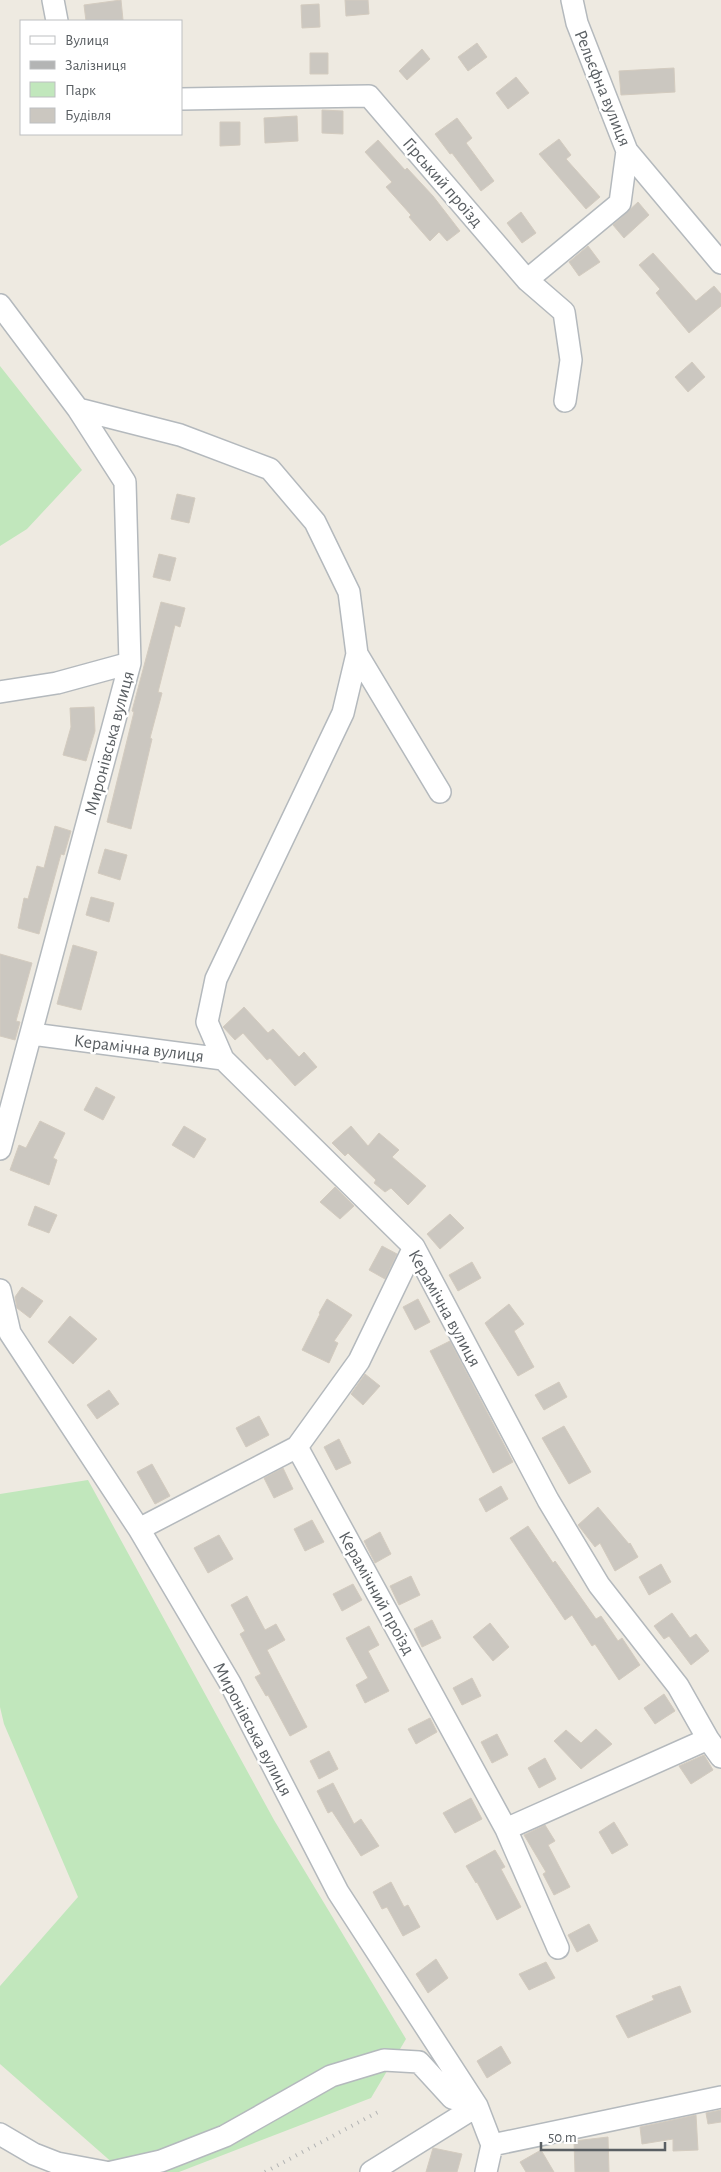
<svg xmlns="http://www.w3.org/2000/svg" width="721" height="2172" font-family="'Alegreya Sans',sans-serif">
  <rect width="100%" height="100%" fill="#eeeae1"/>
  <!-- green -->
  <path fill="#c1e7bc" d="M0 366 82 470 27 529 0 546Z
    M88 1480 274 1820 406 2039 371 2098 179 2172H123L0 2064V1986L78 1897 4 1724 0 1707V1494Z"/>
  <!-- building -->
  <path fill="#cbc7c0" stroke="#d3cbbf" d="M121 0 123 20 86 21 84 5Z
    M345 0H368L369 14 346 16Z
    M319 4 320 27 302 28 301 5Z
    M477 43 487 57 468 71 458 57Z
    M422 49 430 59 407 80 399 71Z
    M310 53H328V74H310Z
    M674 68 675 92 621 95 619 71Z
    M516 77 529 93 508 109 496 93Z
    M322 110 343 111V134L322 133Z
    M297 116 298 141 265 143 264 118Z
    M457 118 472 138 466 143 494 181 481 191 452 153 450 154 435 134Z
    M220 122H240V145L220 146Z
    M559 139 571 155 566 159 600 197 586 209 539 154Z
    M378 140 405 170 407 168 433 196 460 231 447 241 439 232 430 241 409 217 411 215 386 187 392 182 365 152Z
    M638 202 649 215 624 238 613 225Z
    M521 212 536 233 522 243 507 223Z
    M588 246 600 262 579 276 569 262Z
    M653 253 696 301 714 286 721 294V306L689 333 656 293 660 289 639 265Z
    M692 362 705 377 688 392 675 377Z
    M177 494 195 498 189 523 171 519Z
    M159 554 176 558 170 581 153 577Z
    M161 602 185 608 180 627 175 625 158 692 162 693 150 738 152 739 131 829 107 822 134 712 132 711Z
    M94 707 95 731 86 761 63 755 71 727 70 708Z
    M55 826 71 831 64 855 61 854 39 934 18 928 24 898 28 899 37 866 44 868Z
    M105 849 127 855 120 880 98 873Z
    M91 897 114 903 109 922 86 915Z
    M73 945 97 952 81 1010 57 1004Z
    M0 954 32 963 16 1021 20 1022 15 1040 0 1036Z
    M244 1007 268 1033 273 1029 299 1057 304 1052 317 1067 295 1086 270 1058 267 1060 243 1033 235 1040 223 1027Z
    M96 1087 115 1097 103 1120 84 1110Z
    M40 1121 65 1133 53 1158 57 1160 49 1185 10 1170 19 1145 26 1148Z
    M184 1126 206 1139 194 1158 172 1145Z
    M351 1126 368 1146 379 1133 399 1150 392 1157 426 1186 408 1205 391 1188 385 1192 374 1183 376 1180 348 1153 345 1156 332 1143Z
    M335 1187 354 1206 340 1219 320 1202Z
    M35 1206 57 1215 49 1233 28 1225Z
    M450 1214 464 1228 440 1249 427 1234Z
    M382 1246 397 1254 385 1279 369 1270Z
    M472 1262 481 1278 458 1291 449 1275Z
    M22 1287 43 1301 30 1318 17 1308 15 1297Z
    M327 1299 352 1315 334 1341 338 1343 329 1363 302 1350 320 1314 319 1313Z
    M418 1299 430 1322 415 1330 403 1307Z
    M509 1304 524 1324 514 1331 534 1367 518 1376 485 1323Z
    M70 1316 97 1339 73 1364 48 1342Z
    M450 1341 513 1462 493 1473 430 1351Z
    M365 1374 380 1386 363 1405 351 1394Z
    M559 1382 567 1397 544 1410 535 1395Z
    M109 1390 119 1404 97 1419 87 1405Z
    M259 1416 269 1435 246 1447 236 1428Z
    M564 1426 591 1472 569 1484 542 1438Z
    M339 1439 351 1463 336 1470 324 1447Z
    M152 1464 170 1496 155 1504 137 1472Z
    M283 1468 293 1489 274 1498 264 1478Z
    M501 1486 508 1499 486 1512 479 1499Z
    M598 1507 629 1544 630 1543 638 1557 615 1571 600 1543 595 1547 578 1525Z
    M312 1520 324 1542 305 1551 294 1529Z
    M528 1526 553 1563 555 1561 596 1619 601 1616 618 1641 622 1638 640 1665 619 1680 595 1644 592 1646 572 1615 565 1620 510 1538Z
    M380 1532 391 1554 375 1563 364 1541Z
    M219 1535 233 1559 208 1573 194 1548Z
    M661 1564 671 1582 649 1595 639 1577Z
    M411 1576 420 1595 399 1605 390 1586Z
    M353 1584 362 1600 342 1611 333 1594Z
    M247 1596 265 1630 276 1624 285 1640 267 1650 307 1727 290 1736 268 1695 266 1696 255 1677 261 1674 240 1634 245 1631 231 1605Z
    M672 1613 690 1638 696 1634 709 1651 691 1665 669 1636 664 1639 654 1626Z
    M432 1620 441 1638 422 1647 414 1629Z
    M490 1623 509 1647 493 1661 473 1637Z
    M369 1626 379 1645 368 1651 389 1691 365 1703 356 1685 368 1678 346 1638Z
    M472 1678 481 1696 462 1705 453 1688Z
    M664 1694 675 1711 655 1724 644 1708Z
    M430 1718 437 1732 416 1744 408 1729Z
    M596 1729 612 1744 581 1769 554 1741 566 1730 581 1743Z
    M497 1734 508 1755 492 1763 481 1742Z
    M329 1751 338 1769 319 1779 310 1761Z
    M704 1755 713 1770 691 1784 679 1766Z
    M545 1758 556 1779 539 1788 528 1768Z
    M333 1783 354 1824 361 1819 379 1846 361 1856 332 1811 328 1813 317 1791Z
    M471 1798 482 1819 455 1833 443 1813Z
    M614 1822 628 1845 612 1854 599 1832Z
    M545 1825 555 1841 548 1845 570 1887 554 1895 543 1874 546 1872 524 1835Z
    M495 1850 505 1867 501 1869 521 1907 497 1920 477 1882 476 1883 466 1866Z
    M391 1882 404 1907 408 1905 420 1927 403 1936 387 1907 382 1909 373 1892Z
    M589 1924 598 1941 577 1952 568 1935Z
    M436 1959 448 1978 428 1993 416 1974Z
    M546 1962 555 1978 529 1990 519 1974Z
    M680 1986 691 2012 628 2038 616 2016 654 2000 652 1996Z
    M501 2046 511 2063 487 2078 477 2061Z
    M721 2110V2122L708 2124 706 2113Z
    M696 2115 698 2150 673 2151V2139L642 2144 640 2127Z
    M608 2137 609 2172H575L574 2141Z
    M433 2148 462 2154 457 2172H426Z
    M541 2150 554 2172H526L520 2162Z"/>
  <g fill="none" stroke-linecap="round" stroke-linejoin="round">
    <defs>
      <path id="minor" d="M53 0 57 21
        M572 0 577 23 627 151 721 263
        M181 99 369 96 527 280 564 312 571 360 565 401
        M527 280 620 203 627 151
        M0 305 78 409 125 482 130 663 0 1149
        M78 409 180 435 270 469 315 522 349 592 357 654 343 713 216 979 207 1022 223 1059
        M357 654 440 792
        M0 692 57 683 130 663
        M32 1034 223 1059 414 1247 548 1500 599 1585 678 1686 708 1739 721 1757
        M414 1247 359 1361 297 1447 506 1829 558 1948
        M0 1290 10 1333 139 1529 230 1683 338 1892 477 2106 492 2145 486 2172
        M139 1529 297 1447
        M506 1829 708 1739
        M0 2134 34 2154 57 2163 105 2172
        M492 2145 721 2097
        M112 2172 161 2161 225 2136 331 2076 384 2060 419 2062 452 2098 477 2106
        M371 2172 477 2106"/>
    </defs>
    <!-- minor casing -->
    <use href="#minor" stroke="#b4b9bd" stroke-width="24"/>
    <!-- minor -->
    <use href="#minor" stroke="#fff" stroke-width="21"/>
    <!-- rail -->
    <path stroke="#b3b4b4" stroke-width="4" stroke-dasharray="1 6" stroke-linecap="butt" d="M265 2172 378 2112"/>
  </g>
  <g text-anchor="middle" stroke-width="5" stroke-linejoin="round" paint-order="stroke">
    <!-- street labels -->
    <g font-size="18" fill="#5a5f63" stroke="#fff">
      <text transform="translate(603 88) rotate(68)" y="6">Рельєфна вулиця</text>
      <text transform="translate(443 182) rotate(49)" y="6">Гірський проїзд</text>
      <text transform="translate(109 743) rotate(-75)" y="6">Миронівська вулиця</text>
      <text transform="translate(139 1048) rotate(7)" y="6">Керамічна вулиця</text>
      <text transform="translate(445 1308) rotate(61)" y="6">Керамічна вулиця</text>
      <text transform="translate(377 1593) rotate(61)" y="6">Керамічний проїзд</text>
      <text transform="translate(253 1729) rotate(62)" y="6">Миронівська вулиця</text>
    </g>
  </g>
  <!-- legend -->
  <rect x="20" y="20" width="162" height="115" fill="#ffffff" stroke="#bdbfc1"/>
  <rect x="30" y="36" width="25" height="8" fill="#ffffff" stroke="#bdbfc1"/>
  <text x="65" y="45" font-size="15" fill="#5a5f63">Вулиця</text>
  <rect x="30" y="61" width="25" height="8" fill="#b3b4b4" stroke="#bdbfc1"/>
  <text x="65" y="70" font-size="15" fill="#5a5f63">Залізниця</text>
  <rect x="30" y="82" width="25" height="15" fill="#c1e7bc" stroke="#bdbfc1"/>
  <text x="65" y="95" font-size="15" fill="#5a5f63">Парк</text>
  <rect x="30" y="108" width="25" height="15" fill="#cbc7c0" stroke="#bdbfc1"/>
  <text x="65" y="120" font-size="15" fill="#5a5f63">Будівля</text>
  <!-- scale -->
  <path d="M541 2142v8h124v-8" fill="none" stroke="#5a5f63" stroke-width="2.5"/>
  <text x="548" y="2142" font-size="15" fill="#5a5f63" stroke="#ffffff" stroke-width="4" paint-order="stroke">50 m</text>
</svg>
